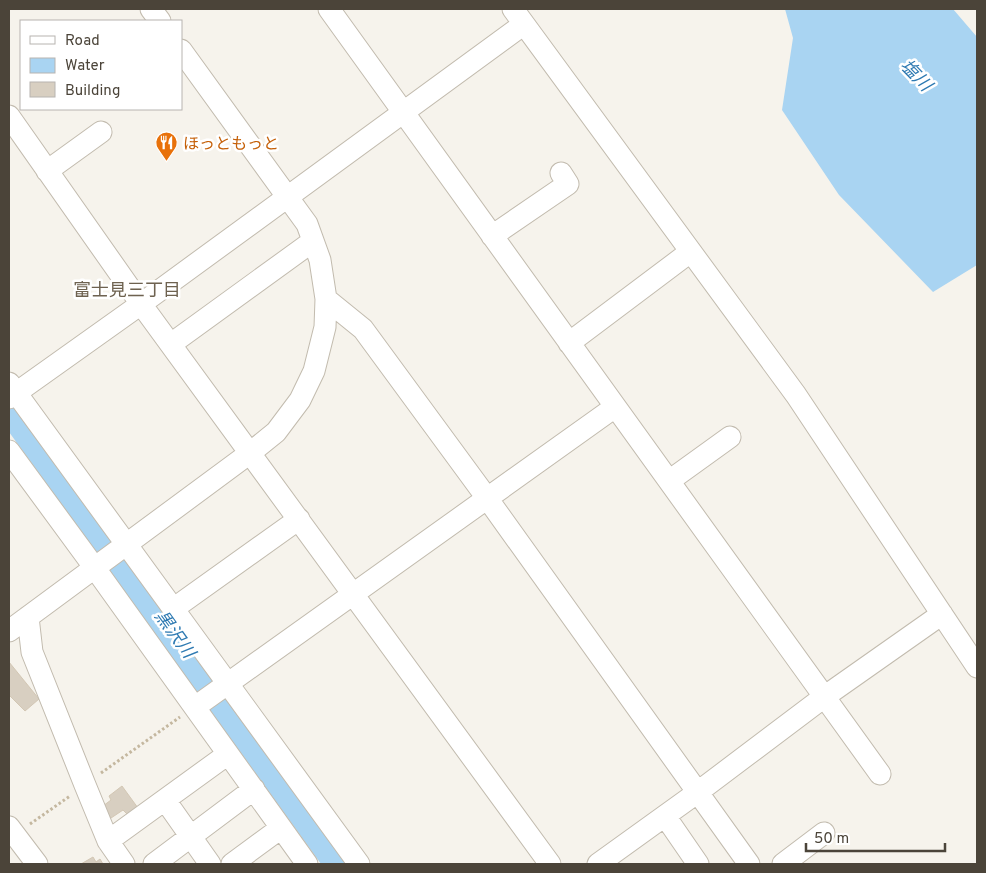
<svg xmlns="http://www.w3.org/2000/svg" width="986" height="873" font-family="Overpass,'Noto Sans JP',sans-serif">
  <rect width="100%" height="100%" fill="#f6f3ec"/>
  <!-- water -->
  <path fill="#a9d4f2" d="M785 9H953L977 37V265L933 292 839 195 782 110 793 38Z"/>
  <g fill="none" stroke-linecap="round" stroke-linejoin="round">
    <!-- river -->
    <path stroke="#a9d4f2" stroke-width="34" d="M9 403 342 864"/>
  </g>
  <!-- building -->
  <path fill="#d8cfc1" stroke="#d3c7b4" d="M9 662 39 699 25 711 10 696 9 697Z
    M122 786 138 808 128 815 123 810 108 820 99 809 111 800 109 796Z
    M93 857 96 862 100 859 103 864H81Z"/>
  <g fill="none" stroke-linecap="round" stroke-linejoin="round">
    <defs>
      <path id="minor" d="M151 9 160 21
        M329 9 880 774
        M513 9 796 395 977 667
        M9 116 141 304 550 864
        M47 171 101 132
        M492 236 568 184 561 173
        M326 299 363 329 487 498 749 864
        M569 343 690 252
        M171 344 313 241
        M9 383 359 864
        M9 398 141 304 524 24
        M9 451 89 560 307 864
        M669 481 730 437
        M173 609 299 519
        M28 617 32 652 85 785 108 841 124 864
        M9 631 250 453 276 432 300 400 314 371 325 327 326 299 320 260 307 224 181 50
        M195 707 615 407
        M165 800 210 864
        M665 816 698 864
        M9 827 37 864
        M108 841 228 754
        M154 864 254 789
        M232 864 281 828
        M598 864 698 792 824 697 942 614
        M783 864 824 833"/>
    </defs>
    <!-- minor casing -->
    <use href="#minor" stroke="#c2bbae" stroke-width="23"/>
    <!-- path -->
    <path stroke="#c4b79f" stroke-width="3" stroke-dasharray="2.5 2.5" stroke-linecap="butt" d="M101 773 180 717
      M30 824 70 796"/>
    <!-- minor -->
    <use href="#minor" stroke="#fff" stroke-width="21"/>
  </g>
  <!-- icons -->
  <defs>
    <symbol id="restaurant-pin" viewBox="-11 -11 22 30"><path d="M0 17L-7.5 6A9.5 9.5 0 1 1 7.5 6Z" fill="#e8710a" stroke="#fff"/><path d="M-5-6h1v4h1v-4h1v4h1v-4h1v5L-1.5 .5V6h-2V.5L-5-1ZM5-6V6H3V1.5H1.5Q1.5-4 5-6Z" fill="#fff"/></symbol>
  </defs>
  <g fill-rule="evenodd">
    <use href="#restaurant-pin" x="154" y="130" width="25" height="34"/>
  </g>
  <g text-anchor="middle" stroke-width="5" stroke-linejoin="round" paint-order="stroke">
    <!-- food labels -->
    <g font-size="16" fill="#c56008" stroke="#fff" text-anchor="start">
      <text x="183" y="149">ほっともっと</text>
    </g>
    <!-- water labels -->
    <g font-size="18" font-style="italic" fill="#2e7ab2" stroke="#fff">
      <text transform="translate(916 75) rotate(46)" y="6">塩川</text>
      <text transform="translate(175 634) rotate(54)" y="6">黒沢川</text>
    </g>
    <!-- neighbourhood labels -->
    <g font-size="18" fill="#6e6250" stroke="#fff">
      <text x="127" y="296">富士見三丁目</text>
    </g>
  </g>
  <!-- border -->
  <rect width="986" height="873" fill="none" stroke="#4b4439" stroke-width="20"/>
  <!-- legend -->
  <rect x="20" y="20" width="162" height="90" fill="#ffffff" stroke="#b7b4b0"/>
  <rect x="30" y="36" width="25" height="8" fill="#ffffff" stroke="#b7b4b0"/>
  <text x="65" y="45" font-size="15" fill="#4b4439">Road</text>
  <rect x="30" y="58" width="25" height="15" fill="#a9d4f2" stroke="#b7b4b0"/>
  <text x="65" y="70" font-size="15" fill="#4b4439">Water</text>
  <rect x="30" y="82" width="25" height="15" fill="#d8cfc1" stroke="#b7b4b0"/>
  <text x="65" y="95" font-size="15" fill="#4b4439">Building</text>
  <!-- scale -->
  <path d="M806 843v8h139v-8" fill="none" stroke="#4b4439" stroke-width="2.5"/>
  <text x="814" y="843" font-size="15" fill="#4b4439" stroke="#ffffff" stroke-width="4" paint-order="stroke">50 m</text>
</svg>
